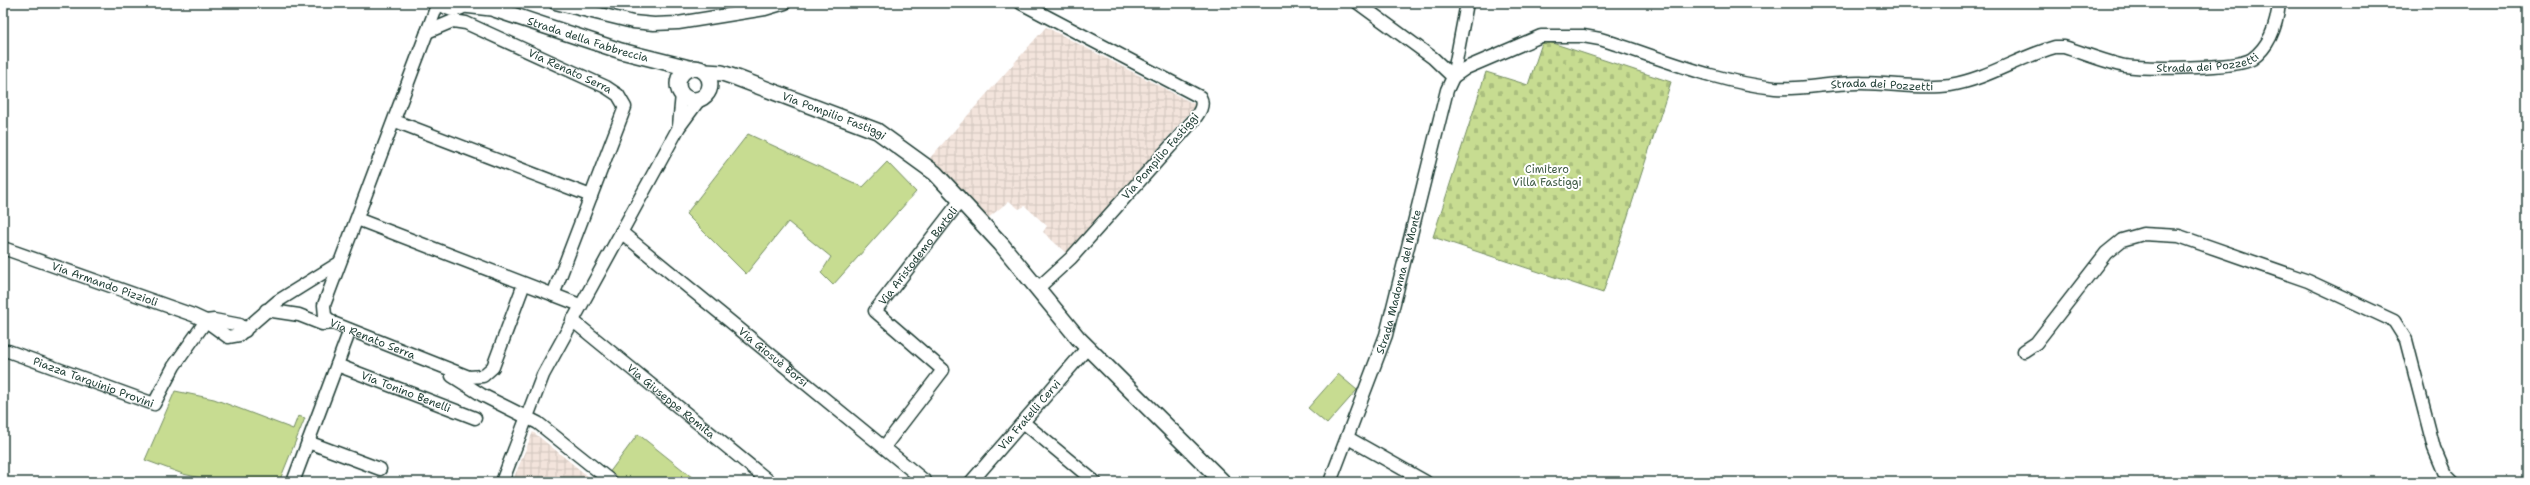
<svg xmlns="http://www.w3.org/2000/svg" width="2530" height="485" font-family="'Shantell Sans',sans-serif">
  <defs>
    <pattern id="industrial-grid" width="8" height="8" patternUnits="userSpaceOnUse"><rect width="8" height="8" fill="#f3e4dc"/><path d="M0 4h8M4 0v8" fill="none" stroke="#d0c4bd"/></pattern>
    <pattern id="cemetery-stones" width="16" height="16" patternUnits="userSpaceOnUse"><rect width="16" height="16" fill="#c7dc91"/><path d="M2 7V4a2 2 0 0 1 4 0v3zM10 15v-3a2 2 0 0 1 4 0v3z" fill="#aabe7e"/></pattern>
  </defs>
  <rect width="100%" height="100%" fill="#fff"/>
  <filter id="ink" filterUnits="userSpaceOnUse"><feTurbulence type="fractalNoise" baseFrequency=".025" numOctaves="2"/><feDisplacementMap in="SourceGraphic" scale="8" xChannelSelector="R" yChannelSelector="G"/><feConvolveMatrix kernelMatrix="1 2 1 2 8 2 1 2 1" color-interpolation-filters="sRGB"/></filter>
  <g filter="url(#ink)">
    <!-- industrial -->
    <path fill="url(#industrial-grid)" d="M1046 27 1196 105 1067 254 1043 232 1047 226 1025 206 1019 209 1009 201 987 219 929 159Z
      M533 432 595 482H512Z"/>
    <!-- grass -->
    <path fill="#c7dc91" stroke="#738c62" d="M748 134 863 187 887 162 916 192 833 285 821 273 831 257 788 222 746 274 686 214Z
      M1338 374 1357 390 1327 424 1308 408Z
      M175 391 214 399 293 429 298 416 305 418 279 482H219L183 474 145 460Z
      M638 434 698 482H620L609 473Z"/>
    <!-- cemetery -->
    <path fill="url(#cemetery-stones)" stroke="#738c62" d="M1543 40 1671 82 1603 293 1433 237 1486 72 1528 85Z"/>
    <g fill="none" stroke-linecap="round" stroke-linejoin="round">
      <defs>
        <g id="minor">
          <path id="s1" d="M438 3 324 305 325 316 333 323 469 377 483 376 493 367 524 284"/>
          <path d="M555 3 633 22 654 24 678 23 765 9 785 3"/>
          <path d="M1021 3 1200 97C1205 106 1198 114 1193 121L1071 258 1037 289"/>
          <path d="M1358 3 1433 58 1453 77"/>
          <path id="s2" d="M427 32 453 21 466 23 606 87 618 95 625 107 553 295"/>
          <path id="s3" d="M1453 77 1466 68 1541 36H1583L1600 39C1656 56 1715 82 1775 88 1804 90 1833 82 1862 83 1891 83 1921 89 1950 85 1987 79 2019 57 2055 47H2064C2084 53 2105 62 2125 66 2146 69 2236 69 2252 59 2270 46 2277 24 2279 3"/>
          <path d="M395 121 591 196"/>
          <path d="M679 126 682 94"/>
          <path d="M357 219 580 305"/>
          <path id="s4" d="M621 232 926 482"/>
          <path id="s5" d="M3 248 193 315 206 321 228 337 239 335 278 301 339 263"/>
          <path d="M266 310 299 315 322 324 333 323"/>
          <path id="s6" d="M572 320 770 482"/>
          <path d="M206 321 214 320 240 325 245 331"/>
          <path id="s7" d="M8 351 154 404 174 366 206 321"/>
          <path d="M2024 351 2036 343 2106 253 2122 240 2143 234 2179 236 2308 281 2394 321 2406 340 2434 448 2445 474 2453 482"/>
          <path id="s8" d="M337 365 475 418"/>
          <path d="M452 376 482 395 538 423 612 482"/>
          <path d="M1023 422 1095 482"/>
          <path d="M1348 438 1426 482"/>
          <path d="M308 442 380 469"/>
          <path id="s9" d="M884 447 943 370 875 311 961 200"/>
          <path d="M293 482 350 330"/>
          <path d="M502 482 543 375 679 127 699 100"/>
          <path id="s10" d="M971 482 1088 347"/>
          <path id="s11" d="M1330 482 1386 335 1447 90 1453 77 1467 3"/>
        </g>
        <g id="tertiary">
          <path d="M442 3C450 10 458 10 466 3"/>
          <path id="s12" d="M464 5 491 8 621 51 689 68"/>
          <circle cx="694" cy="84" r="16"/>
          <path id="s13" d="M706 72 722 73 737 78 877 131 935 173 1001 244 1078 338 1223 482"/>
        </g>
      </defs>
      <!-- minor casing -->
      <use href="#minor" stroke="#1f3d34" stroke-width="15"/>
      <!-- tertiary casing -->
      <use href="#tertiary" stroke="#1f3d34" stroke-width="18"/>
      <!-- minor -->
      <use href="#minor" stroke="#fff" stroke-width="12"/>
      <!-- tertiary -->
      <use href="#tertiary" stroke="#fff" stroke-width="15"/>
    </g>
  </g>
  <g text-anchor="middle" stroke-width="4" stroke-linejoin="round" paint-order="stroke">
    <!-- street labels -->
    <g font-size="11" fill="#1f3d34" stroke="#fff">
      <text dy="4" stroke="none"><textPath href="#s12" startOffset="129">Strada della Fabbreccia</textPath></text>
      <text dy="4" stroke="none"><textPath href="#s3" startOffset="782">Strada dei Pozzetti</textPath></text>
      <text dy="4" stroke="none"><textPath href="#s2" startOffset="156">Via Renato Serra</textPath></text>
      <text dy="4" stroke="none"><textPath href="#s3" startOffset="446">Strada dei Pozzetti</textPath></text>
      <text dy="4" stroke="none"><textPath href="#s13" startOffset="136">Via Pompilio Fastiggi</textPath></text>
      <text transform="translate(1160 156) rotate(-49)" y="4">Via Pompilio Fastiggi</text>
      <text dy="4" stroke="none"><textPath href="#s9" startOffset="257">Via Aristodemo Bartoli</textPath></text>
      <text dy="4" stroke="none"><textPath href="#s11" startOffset="212">Strada Madonna del Monte</textPath></text>
      <text dy="4" stroke="none"><textPath href="#s5" startOffset="108">Via Armando Pizzioli</textPath></text>
      <text dy="4" stroke="none"><textPath href="#s1" startOffset="387">Via Renato Serra</textPath></text>
      <text dy="4" stroke="none"><textPath href="#s4" startOffset="197">Via Giosuè Borsi</textPath></text>
      <text dy="4" stroke="none"><textPath href="#s7" startOffset="91">Piazza Tarquinio Provini</textPath></text>
      <text dy="4" stroke="none"><textPath href="#s8" startOffset="74">Via Tonino Benelli</textPath></text>
      <text dy="4" stroke="none"><textPath href="#s6" startOffset="128">Via Giuseppe Romita</textPath></text>
      <text dy="4" stroke="none"><textPath href="#s10" startOffset="89">Via Fratelli Cervi</textPath></text>
    </g>
    <!-- park labels -->
    <g font-size="11" fill="#415d47" stroke="#fff">
      <text x="1547" y="173">Cimitero<tspan x="1547" dy="13">Villa Fastiggi</tspan></text>
    </g>
  </g>
  <!-- margin -->
  <rect width="2530" height="485" fill="none" stroke="#fff" stroke-width="16"/>
  <rect x="8" y="8" width="2514" height="469" fill="none" stroke="#1f3d34" stroke-width="1.5" filter="url(#ink)"/>
</svg>
